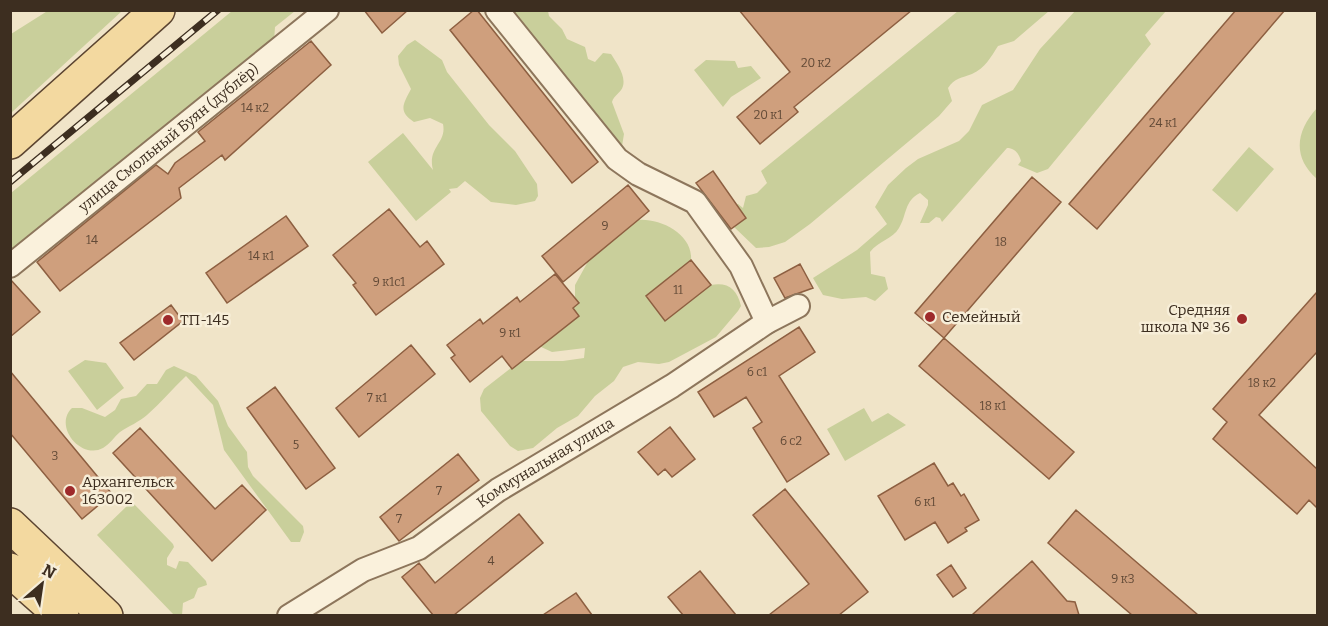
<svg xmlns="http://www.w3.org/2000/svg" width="1328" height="626" font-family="Bitter,serif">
  <rect width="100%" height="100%" fill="#f0e4c8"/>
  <!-- green -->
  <path fill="#c9cf9b" d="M49 10 122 11 11 113V34Z
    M232 11H295L275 27 274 42 11 250V193Z
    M502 11H548L549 16 562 29 567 39 585 47 588 59 595 62 603 53 611 54C616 62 626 75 623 86 621 93 614 95 612 102L624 134 622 146 617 148Z
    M958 11H1049L1014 41 998 46C991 57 985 68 972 74 962 78 954 78 948 88L952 101 939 116 810 224 785 242 769 247 756 248 733 226 734 206 738 204 743 208 746 196 757 193 767 183 761 171Z
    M1075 11H1166L1145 35 1151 44 1048 169 1037 173 1018 165 1021 161C1019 154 1015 148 1007 148L942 222 940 218 936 217 929 223H920L928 205V200L920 193C904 201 907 215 899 228 893 239 878 241 870 252L871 274 885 277 888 289 875 301 866 297 842 299 823 295 813 278 857 250 887 224 875 207 888 185 906 168 918 159 959 141 969 131 982 105 1013 90 1040 49Z
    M415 40 442 60 447 72 489 125 515 151 537 184 538 196 535 201 516 205 491 202 465 181 457 188 449 189 451 192 416 221 368 162 403 133 433 170C427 147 447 143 443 124L430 118 414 122C397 111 404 103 411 89L399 65 398 56 407 45Z
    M706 60 735 61 738 68 751 66 761 78 731 97 723 107 694 70Z
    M1317 108V179C1292 157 1296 131 1317 108Z
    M1249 147 1274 169 1237 212 1212 190Z
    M638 220C660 218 693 234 691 260L646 296 665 320 711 285C728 282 737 289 741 306L738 311 716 337 669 362 659 364 638 362 623 367 614 381 595 396 578 416 557 428 533 448 518 451 510 446 481 411 480 398 484 389 520 361H563L584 358 585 348 552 352 539 346 575 304V285L591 256Z
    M85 360 106 363 124 388 97 410 68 371Z
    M174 366 196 376 218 401 228 426 247 452 248 467 253 476 303 526 304 532 300 542H291L224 450 213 405 186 376C173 388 161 403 147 415 139 422 129 426 120 432 114 437 110 444 103 448 81 460 53 426 72 408H82L105 417 115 410 121 399 136 396 147 384H157L166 370Z
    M864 408 872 422 888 413 906 425 845 461 827 429Z
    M134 504 173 544 174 547 167 558V565L176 569 179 561 188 562 206 581 207 585 198 588 194 598 183 603 182 615H174L97 535 127 506Z"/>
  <!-- building -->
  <path fill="#cf9f7d" stroke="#8d5f41" stroke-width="1.5" d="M364 10H408L382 33Z
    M474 10H477L598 162 572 183 450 30Z
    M739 10H912L794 107 798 112 760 144 737 117 790 72Z
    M1236 10H1285L1097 229 1069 204Z
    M311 41 331 65 225 160 222 155 179 188 181 198 60 291 37 262 156 165 168 174 175 163 205 141 198 132Z
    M713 171 746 218 731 229 696 183Z
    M1032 177 1061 202 944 338 915 313Z
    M628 185 649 211 563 282 542 256Z
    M389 209 420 247 427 241 444 264 376 315 353 285 356 283 333 255Z
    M286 216 308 246 227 303 206 273Z
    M691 260 711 285 665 321 646 296Z
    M800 264 813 288 785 298 774 278Z
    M555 274 579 303 573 308 579 316 512 369 502 356 470 382 451 358 455 355 447 345 480 319 483 324 517 297 520 302Z
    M10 279 40 312 10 337Z
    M1317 292V352L1259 415 1317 469V508L1309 500 1297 514 1213 439 1227 422 1213 409Z
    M171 305 183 321 134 360 120 343Z
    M799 327 815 352 779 376 829 454 787 482 753 428 762 422 746 397 714 417 698 392Z
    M944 338 1074 452 1049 479 919 366Z
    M411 345 435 374 359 437 336 408Z
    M10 371 112 494 82 519 10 433Z
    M275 387 335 468 306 489 247 408Z
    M670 427 695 459 672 477 665 469 658 475 638 452Z
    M140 428 215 509 242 485 266 510 212 561 113 453Z
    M458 454 479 480 399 541 380 517Z
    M934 463 948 486 953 483 961 496 964 494 979 520 965 528 967 531 948 543 935 522 905 540 878 496Z
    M785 489 868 592 839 615H769L809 584 753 515Z
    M1076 510 1134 560 1198 615H1132L1048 543Z
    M519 514 543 543 454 615H433L402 577 419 563 435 583Z
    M1032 561 1067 601 1075 602 1079 615H972Z
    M951 565 966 588 953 597 937 575Z
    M700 571 736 615H683L668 597Z
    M576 593 592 615H543Z"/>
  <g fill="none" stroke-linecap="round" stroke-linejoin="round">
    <defs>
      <g id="street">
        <path d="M497 10 617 159 638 174 695 202 741 266 767 322"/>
        <path id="s1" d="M10 266 327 10"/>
        <path id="s2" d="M289 616 363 570 419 548 498 490 672 386 767 322 798 306"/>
      </g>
      <path id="primary" d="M10 142 158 10
        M10 525 106 616
        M10 570 62 616"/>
    </defs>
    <!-- street casing -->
    <use href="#street" stroke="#8d765c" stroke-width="26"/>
    <!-- primary casing -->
    <use href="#primary" stroke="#5b4430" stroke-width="36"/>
    <!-- street -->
    <use href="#street" stroke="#faf1dc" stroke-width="22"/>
    <!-- primary -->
    <use href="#primary" stroke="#f3d9a0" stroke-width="33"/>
    <defs>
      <path id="rail" d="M10 182 218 10"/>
    </defs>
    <!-- rail casing -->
    <use href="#rail" stroke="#3d2e20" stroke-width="7"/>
    <!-- rail -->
    <use href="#rail" stroke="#f7eed8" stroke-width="4.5" stroke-dasharray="14" stroke-linecap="butt"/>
  </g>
  <!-- markers -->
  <g fill="#9e2a2b" stroke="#f7eed8" stroke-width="2">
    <circle cx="930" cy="317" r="6"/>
    <circle cx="1242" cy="319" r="6"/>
    <circle cx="168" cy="320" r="6"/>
    <circle cx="70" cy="491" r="6"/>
  </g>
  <g text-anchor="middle" stroke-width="5" stroke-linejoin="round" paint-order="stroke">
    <!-- number labels -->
    <g font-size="12" fill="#624a37">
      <text x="816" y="67">20 к2</text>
      <text x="255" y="112">14 к2</text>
      <text x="768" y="119">20 к1</text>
      <text x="1163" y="127">24 к1</text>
      <text x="605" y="230">9</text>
      <text x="92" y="244">14</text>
      <text x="1001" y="246">18</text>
      <text x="261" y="260">14 к1</text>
      <text x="389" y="286">9 к1с1</text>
      <text x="678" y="294">11</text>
      <text x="510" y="337">9 к1</text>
      <text x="757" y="376">6 с1</text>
      <text x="1262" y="387">18 к2</text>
      <text x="377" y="402">7 к1</text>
      <text x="993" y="410">18 к1</text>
      <text x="791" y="445">6 с2</text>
      <text x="296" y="449">5</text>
      <text x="55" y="460">3</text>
      <text x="439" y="495">7</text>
      <text x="925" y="506">6 к1</text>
      <text x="399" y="523">7</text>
      <text x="491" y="565">4</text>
      <text x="1123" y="583">9 к3</text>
    </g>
    <!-- street labels -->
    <g font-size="15" fill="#3d2e20" stroke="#f7eed8">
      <text dy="5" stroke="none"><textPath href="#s1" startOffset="204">улица Смольный Буян (дублёр)</textPath></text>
      <text dy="5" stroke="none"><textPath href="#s2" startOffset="300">Коммунальная улица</textPath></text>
    </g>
    <!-- poi labels -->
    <g font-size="15" fill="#3d2e20" stroke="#f7eed8" text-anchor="start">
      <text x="1230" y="315" text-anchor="end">Средняя<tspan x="1230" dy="17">школа № 36</tspan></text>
      <text x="942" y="322">Семейный</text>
      <text x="180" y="325">ТП-145</text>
      <text x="82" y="487">Архангельск<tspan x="82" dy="17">163002</tspan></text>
    </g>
  </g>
  <!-- border -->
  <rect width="1328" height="626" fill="none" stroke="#3d2e20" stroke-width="24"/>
  <!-- north arrow -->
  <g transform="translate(42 584) rotate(29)" stroke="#f7eed8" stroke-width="4.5" paint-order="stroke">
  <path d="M0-4.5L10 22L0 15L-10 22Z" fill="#3d2e20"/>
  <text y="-9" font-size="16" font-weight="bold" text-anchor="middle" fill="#3d2e20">N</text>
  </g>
</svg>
